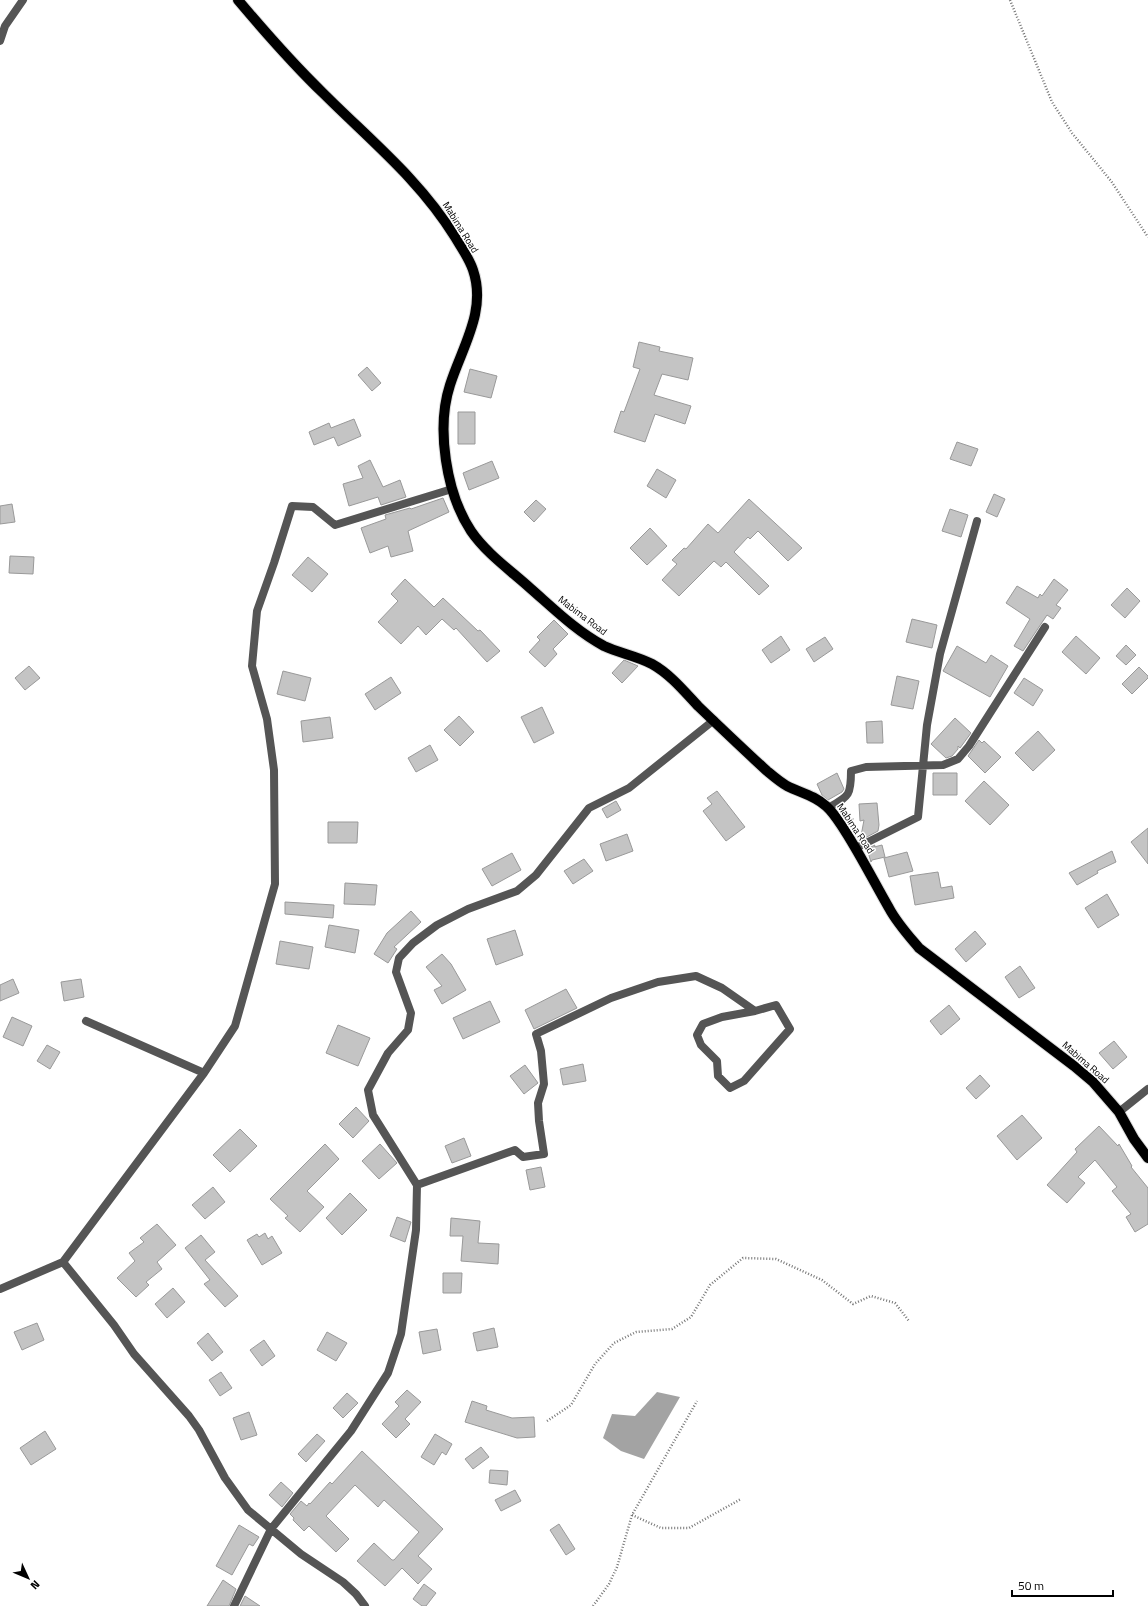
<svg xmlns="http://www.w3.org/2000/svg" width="1148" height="1606" font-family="'Titillium Web',sans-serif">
  <rect width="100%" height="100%" fill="#fff"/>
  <!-- water -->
  <path fill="#a3a3a3" d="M657 1392 680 1397 644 1459 621 1451 603 1438 612 1414 635 1416Z"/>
  <!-- building -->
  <path fill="#c4c4c4" stroke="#999" d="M639 342 660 347 659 351 693 358 688 380 662 374 654 395 691 406 685 424 655 414 645 442 614 432 621 411 624 412 640 369 633 367Z
    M367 367 381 383 372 391 358 375Z
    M470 369 497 376 491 398 464 392Z
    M458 412H475V444H458Z
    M354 419 361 436 338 446 334 437 314 445 309 432 329 423 331 428Z
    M957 442 978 449 971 466 950 459Z
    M370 460 383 487 400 480 406 497 381 505 378 497 349 506 343 484 363 478 358 466Z
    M492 461 499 478 469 490 463 473Z
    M657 469 676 480 666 498 647 486Z
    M994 494 1005 499 997 517 986 512Z
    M443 498 449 512 408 531 413 551 391 557 388 546 370 553 361 528 386 519 385 515 410 508 411 509Z
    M749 499 802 548 788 561 758 531 750 539 748 537 734 552 769 586 759 595 726 562 721 567 714 561 679 596 662 580 677 564 672 560 684 548 686 549 708 524 718 533Z
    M536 500 546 509 534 522 524 512Z
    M12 504 15 522 0 524V506Z
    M950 509 968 515 961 537 942 531Z
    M650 528 667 546 647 565 630 548Z
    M10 556 34 557 33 574 9 573Z
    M308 557 328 574 312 592 292 575Z
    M405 579 434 607 443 598 478 631 480 630 500 651 487 662 456 628 454 630 442 619 426 635 418 626 401 644 378 622 398 601 391 594Z
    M1054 579 1068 590 1056 605 1061 608 1053 619 1047 615 1023 651 1014 646 1030 619 1006 603 1017 586 1038 598 1040 594 1042 596Z
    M1127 588 1140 601 1125 618 1111 605Z
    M912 619 937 625 932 648 906 642Z
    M554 620 568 634 553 649 557 654 545 667 529 652 540 640 537 637Z
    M781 636 790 650 771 663 762 650Z
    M1076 636 1100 658 1086 674 1062 652Z
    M825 637 833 649 814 662 806 649Z
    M1126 645 1136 655 1126 665 1116 656Z
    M957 646 986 663 991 655 1008 666 990 697 943 671Z
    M624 660 638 666 622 683 612 673Z
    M29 666 40 678 25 690 15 678Z
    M1139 667 1148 676V678L1132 694 1122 684Z
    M283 671 311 678 305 701 277 694Z
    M897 676 919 681 913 709 891 705Z
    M391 677 401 693 375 710 365 694Z
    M1024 678 1043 690 1033 706 1014 693Z
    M542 707 554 733 534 743 521 717Z
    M459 716 474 732 460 746 444 730Z
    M330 717 333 738 303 742 301 721Z
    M955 718 971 733 960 748 958 746V749L952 756 946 758 931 744Z
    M882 721 883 743H867L866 722Z
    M1038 731 1055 750 1033 771 1015 753Z
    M979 740 982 743 984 741 1001 757 985 773 968 756Z
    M430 745 438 760 416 772 408 758Z
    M837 773 844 789 842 792 828 800 822 795 817 784Z
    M933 773H957V795H933Z
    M984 781 1009 805 990 825 965 801Z
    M717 791 745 827 726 841 703 811 712 804 707 798Z
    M616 801 621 810 607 818 602 809Z
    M877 803 879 825 878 831 865 838 864 835 861 836 864 820 860 821 859 804Z
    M328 822H358L357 843H328Z
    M1148 828V864L1131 842Z
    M627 834 633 851 606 861 600 844Z
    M875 845 874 847 882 845 885 857 872 860 871 862 867 849Z
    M1112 851 1116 862 1097 871 1098 873 1077 885 1069 873Z
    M907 852 913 871 889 877 884 858Z
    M512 853 521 870 492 886 482 869Z
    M584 859 593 871 573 884 564 871Z
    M938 872 941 888 952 886 954 898 915 905 910 876Z
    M345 883 377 885 375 905 344 904Z
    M1107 894 1119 915 1098 928 1085 908Z
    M285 902 334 905 333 918 285 914Z
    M411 911 421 922 394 947 397 949 388 963 374 954 387 933Z
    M329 925 359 930 355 953 325 947Z
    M515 930 523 955 496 965 487 939Z
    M975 931 986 944 966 962 955 949Z
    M280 941 313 947 309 969 276 964Z
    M442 954 451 964 466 990 442 1004 434 990 442 986 426 967Z
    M1020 966 1035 988 1019 998 1005 977Z
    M13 979 19 993 0 1001V985Z
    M81 979 84 997 64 1001 61 982Z
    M566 989 577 1008 534 1029 525 1010Z
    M490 1001 500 1022 463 1039 453 1018Z
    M949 1005 960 1019 941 1035 930 1021Z
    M12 1017 32 1026 23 1046 3 1037Z
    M338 1025 370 1038 358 1066 326 1053Z
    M1114 1041 1127 1057 1113 1069 1099 1053Z
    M47 1045 60 1052 50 1069 37 1061Z
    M583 1064 586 1081 563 1085 560 1069Z
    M525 1065 538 1083 524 1094 510 1076Z
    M980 1075 990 1086 976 1099 966 1088Z
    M356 1107 369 1121 353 1138 339 1124Z
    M1022 1115 1042 1138 1017 1160 997 1136Z
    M1099 1126 1118 1146 1119 1144 1132 1166 1131 1167 1148 1188V1224L1135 1232 1126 1217 1131 1214 1112 1191 1117 1187 1095 1160 1078 1177 1085 1183 1067 1203 1047 1185 1077 1152 1075 1149Z
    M240 1129 257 1146 230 1172 213 1155Z
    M464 1138 471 1156 452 1163 445 1146Z
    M325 1144 339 1159 307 1191 324 1207 300 1232 285 1218 288 1216 270 1199Z
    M380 1144 397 1163 379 1179 362 1161Z
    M541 1167 545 1187 530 1190 526 1170Z
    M213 1187 225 1202 205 1219 192 1205Z
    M350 1193 367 1210 342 1235 326 1218Z
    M397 1217 411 1222 405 1242 390 1236Z
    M451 1218 480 1221 478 1243 499 1244 498 1264 461 1261 463 1236H450Z
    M157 1224 176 1245 157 1262 162 1269 146 1282 149 1285 136 1297 117 1278 135 1261 129 1253 144 1242 140 1238Z
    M265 1233 268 1239 272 1236 282 1253 262 1265 247 1240 257 1234 259 1237Z
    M201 1235 215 1252 205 1260 238 1296 225 1307 204 1284 210 1280 185 1248Z
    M443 1273H462L461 1293H443Z
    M173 1288 185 1302 167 1318 155 1304Z
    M37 1323 44 1340 22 1350 14 1332Z
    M494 1328 498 1347 477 1351 473 1333Z
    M437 1329 441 1350 423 1354 419 1332Z
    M327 1332 347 1343 336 1361 317 1350Z
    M208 1333 223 1352 212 1361 197 1343Z
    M264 1340 275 1356 262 1366 250 1350Z
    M221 1372 232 1388 220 1396 209 1380Z
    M407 1390 421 1402 405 1419 410 1424 396 1438 382 1424 399 1406 395 1402Z
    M347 1393 358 1403 343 1418 333 1408Z
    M472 1401 487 1406 486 1410 512 1418 534 1417 535 1437 517 1438 465 1422Z
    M249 1412 257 1435 241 1440 233 1418Z
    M45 1431 56 1449 31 1465 20 1448Z
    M317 1434 325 1441 306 1462 298 1454Z
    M435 1434 452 1444 446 1455 442 1452 434 1465 421 1457Z
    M481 1447 489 1457 473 1469 465 1459Z
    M362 1451 443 1529 418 1556 432 1569 418 1584 402 1568 385 1586 357 1561 374 1543 392 1560H394L419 1532 384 1500 378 1507 355 1485 326 1516 349 1539 336 1552 309 1526 304 1531 293 1520 294 1518 290 1514 301 1501 307 1506 309 1503 310 1504 330 1482 332 1484Z
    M490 1470 508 1471 507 1485 489 1483Z
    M281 1482 293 1493 282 1507 269 1495Z
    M515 1490 521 1501 501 1511 495 1500Z
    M559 1524 575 1549 566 1555 550 1530Z
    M239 1525 259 1537 253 1546 249 1544 232 1575 216 1566Z
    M223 1580 236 1589 229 1606H207Z
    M424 1584 436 1593 426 1606H422L413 1599Z
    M245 1596 260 1606H240Z"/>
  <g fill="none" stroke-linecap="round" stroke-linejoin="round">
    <defs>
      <path id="primary" d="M238 0C265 32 293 64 323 93 370 140 420 180 455 237 461 247 469 258 473 270 487 311 462 347 450 385 436 428 446 493 471 531 486 553 510 570 530 588 553 608 576 631 604 646 619 653 637 656 652 664 670 674 684 691 698 706 721 728 744 750 767 771 773 776 780 782 787 786 801 793 814 795 826 806 834 813 839 822 845 831 861 856 874 882 889 908 897 923 908 935 919 948L1074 1066 1093 1082 1119 1112 1134 1139 1148 1158"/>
    </defs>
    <!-- primary casing -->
    <use href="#primary" stroke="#dbdbdb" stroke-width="12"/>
    <!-- path -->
    <path stroke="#777" stroke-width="2.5" stroke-dasharray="1 2" stroke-linecap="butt" d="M1010 0 1052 102 1072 133 1111 181 1148 237
      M547 1421 571 1405 595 1364 614 1343 636 1332 672 1329 691 1317 710 1285 743 1258 776 1259 822 1280 853 1304 871 1296 895 1303 909 1321
      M632 1515 661 1528H689L741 1499
      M593 1606 609 1584 617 1567 632 1515 697 1401"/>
    <!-- street -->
    <path stroke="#555" stroke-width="8" d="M0 41 5 26 23 0
      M828 808C849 796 851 796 851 771L866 767 943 765 958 759 969 746 1045 627
      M856 848 918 817 927 725 940 654 977 521
      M86 1021 204 1073
      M1119 1112 1148 1089
      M417 1185 515 1150 523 1157 544 1154 539 1121 538 1103 544 1084 541 1051 536 1034 611 998 658 982 696 976 722 988 755 1011 722 1017 703 1024 697 1035 701 1045 717 1061 718 1076 730 1088 744 1081 790 1029 776 1005 755 1011
      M63 1262 114 1325 134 1354 189 1416 199 1430 225 1478 248 1510 301 1554 343 1582 356 1594 365 1606
      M0 1289 63 1262 204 1073 235 1026 275 884 274 770 267 719 252 666 257 611 274 563 292 506 313 507 335 525 452 489
      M234 1606 271 1529 351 1431 388 1373 401 1334 416 1230 417 1185 373 1115 368 1090 388 1053 408 1030 411 1013 396 972 399 958 413 943 437 925 468 909 517 891 536 875 589 808 629 788 714 720"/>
    <!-- primary -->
    <use href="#primary" stroke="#000" stroke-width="10"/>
  </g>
  <g text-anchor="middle" stroke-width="3" stroke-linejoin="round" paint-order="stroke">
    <!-- street labels -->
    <g font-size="10" fill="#000" stroke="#fff">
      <text transform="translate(461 227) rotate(58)" y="4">Mabima Road</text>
      <text transform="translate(583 615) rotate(37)" y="4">Mabima Road</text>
      <text transform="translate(856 828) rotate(56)" y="4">Mabima Road</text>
      <text transform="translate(1086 1062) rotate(41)" y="4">Mabima Road</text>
    </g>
  </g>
  <!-- north arrow -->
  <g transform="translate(28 1578) rotate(134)" stroke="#ffffff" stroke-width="3" paint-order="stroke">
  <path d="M0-3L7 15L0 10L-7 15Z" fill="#000000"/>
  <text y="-6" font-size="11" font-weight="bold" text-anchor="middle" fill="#000000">N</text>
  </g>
  <!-- scale -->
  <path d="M1012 1590v6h101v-6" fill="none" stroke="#000000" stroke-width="2"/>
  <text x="1018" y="1590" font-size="12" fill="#000000" stroke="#ffffff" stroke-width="3" paint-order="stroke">50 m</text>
</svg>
